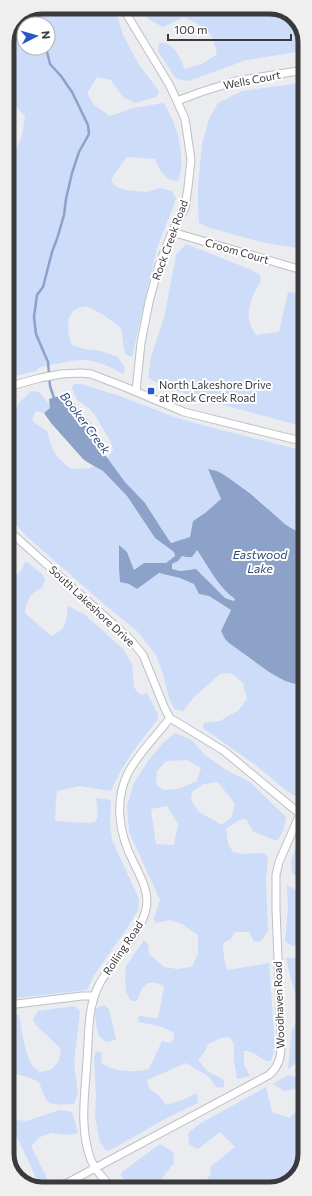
<svg xmlns="http://www.w3.org/2000/svg" width="312" height="1196" font-family="Commissioner,sans-serif">
  <rect width="100%" height="100%" fill="#eaecf0"/>
  <!-- green -->
  <path fill="#cddcf9" fill-rule="evenodd" d="M42 7H115L123 35 139 65 159 91 156 97 135 103 123 97 111 80 97 77 87 93 94 105 110 116 133 108 164 103C168 111 173 120 176 129 181 142 184 169 178 181L168 179 160 170 155 159 127 157 114 174 111 182 117 187 125 190 147 192 160 188 172 191 176 199 157 248 132 357 125 354 121 328 102 314 86 306C82 307 77 308 74 310 65 319 68 335 72 345L83 349 101 351 118 357 125 368 123 374C110 366 94 359 79 360 66 361 53 365 41 367L38 368 37 371 15 376H12L10 373 13 348V335L7 306V181L14 155 22 136 25 116 16 106 7 108V42L18 17ZM24 24H48V48H24Z
    M142 7H274L293 16 304 36V51L246 60 189 81 176 79 158 51 159 43C174 41 179 57 185 69L202 64 217 54C213 29 204 27 184 17L163 27 148 19Z
    M300 83 304 84V251L292 247 265 243 210 228 199 223 198 210V187L202 144 209 119 218 103 242 91Z
    M186 244 252 270 260 275C262 284 258 285 254 293 247 309 246 320 256 335L279 332 288 292 305 294V427L198 398 162 385 148 378 151 357 165 314 176 255Z
    M74 384H81L120 396 177 418 221 430 305 451V473H303L295 498 301 507 305 506V536L286 525 252 494 226 476 208 469 221 499 205 513 193 521 190 537 171 543 161 528 145 503 125 482 107 458 113 450 111 442 95 415 89 408 77 400 72 388Z
    M31 391 39 392 50 405V408L44 413 36 411 32 419 36 424 47 431 52 448 58 458 71 469 90 468 94 466 103 471 127 496 155 538 174 552 175 557 166 563H144L134 570 127 552 120 546 119 569 120 582 129 584 137 589 159 573 180 578 195 584 199 594 209 596 231 610 221 631 225 639 229 643 269 672 285 681 295 684 296 686 298 685 305 687V803L283 788 257 766 203 728 204 723 220 721 239 710 247 699 243 683 231 673 220 674 193 698 183 711 174 709 169 698 163 674 156 655 137 631 105 605 24 534 7 512V430L19 403Z
    M197 550 230 595 235 599 234 601 225 598 207 581 201 573 190 569 180 571 172 569V564L178 561 182 556 186 557Z
    M26 561 43 575 45 580C42 591 39 588 32 594 27 600 26 606 25 613L51 636C67 629 66 623 68 606L84 614 123 649 132 664 134 687 137 692 142 695 147 693 158 714V719C139 743 123 763 111 791L79 786 57 791 56 799 55 821 88 823 95 822 98 816 96 798 111 800 110 823 112 840 139 899 138 910 128 927 94 975 87 990 17 998H8L7 685H11L16 666 14 658 7 654V585L22 569Z
    M175 733 192 740 205 755 226 770 250 782 286 817 283 832 277 841 259 834 253 831 246 819 239 820 226 829 228 844 233 852 242 854 264 853 268 858 266 879 268 931 261 941 254 942 249 932H235L231 939 223 943 224 959 227 970 269 963 275 1046 271 1061C258 1061 259 1051 244 1051V1065L250 1076 237 1079 234 1061V1044L229 1037 221 1038 208 1044 204 1053 198 1060 207 1071 224 1080V1087L217 1088 208 1076 186 1063 147 1080 149 1088 159 1096 166 1105 185 1099 197 1093 198 1103 167 1118 114 1148 106 1151 99 1140 95 1115 96 1096 94 1057 97 1051 102 1053 101 1062C110 1072 137 1073 149 1069L162 1041 169 1043 174 1040V1033L162 1027 139 1022 138 1018 140 1015 145 1017 158 1018 164 987C159 983 150 980 144 986 141 989 139 997 137 1001H131L126 992 125 977 126 966 144 940 148 944 149 954 164 967 177 969 192 967 198 953V935L182 924 170 920 155 923 154 918 160 900 129 832 127 806 134 783 150 758 163 743ZM187 760 201 768 197 781 178 789 163 790 156 784 157 771 166 761ZM218 782 235 804 231 818 222 825 199 812 191 800 192 792 203 784ZM167 806 178 824 174 845 156 844 151 809Z
    M305 834V875L303 884 292 872 291 863 298 839Z
    M287 885 305 895V927L304 942 293 946 285 942 288 908Z
    M305 957V1054L301 1056 294 1065 288 1069 292 1030 299 1017 295 992 290 976 286 958Z
    M104 1005 109 1009 116 1040 106 1042 99 1036 96 1025 95 1009Z
    M75 1006 80 1011 74 1063 78 1093 74 1104C48 1105 48 1107 39 1082L28 1077 15 1074 8 1079V1085V1016L19 1014C21 1027 25 1056 33 1066 34 1068 38 1070 40 1072L52 1069 59 1061 61 1049 36 1025 33 1019 38 1011Z
    M288 1075 305 1079V1087L285 1091 273 1084Z
    M266 1087 272 1112 289 1118 305 1104V1154L296 1177 276 1188H201L206 1182 211 1173 210 1167 235 1147 220 1132 198 1149 189 1144 188 1133 201 1123Z
    M60 1110 72 1112 78 1133 67 1135 52 1133 40 1137 31 1146 51 1187 39 1184 17 1137 9 1135 8 1136V1117L17 1120 26 1121Z
    M160 1144 173 1152 174 1163 163 1177 160 1189H133L121 1175 122 1172Z"/>
  <!-- water -->
  <path fill="#8da2c9" fill-rule="evenodd" d="M60 396 63 401 74 403 95 429 100 448 125 482 145 503 161 528 171 543 190 537 193 521 205 513 221 499 208 469 217 471 226 476 251 494 286 525 305 536V687L285 681 269 672 229 643 225 639 221 631 231 610 209 596 199 594 194 584 180 578 159 573 137 589 129 584 120 582 119 569V545L127 552 134 570 144 563H166L175 556 174 552 155 538 127 496 103 471 87 462 83 459 51 423 44 413 50 408 49 399ZM197 550C209 567 218 587 235 599L234 601 225 598 196 569 180 571 172 569V564L178 561 182 556 186 557H192Z"/>
  <g fill="none" stroke-linecap="round" stroke-linejoin="round">
    <!-- stream -->
    <path stroke="#8da2c9" stroke-width="2.5" d="M21 16 34 24
      M46 48 50 64 61 76 72 92 88 125 89 134 79 152 72 173 66 199 64 215 57 239 52 252 43 287 37 295 34 317 36 334 48 362 50 386 55 401"/>
    <defs>
      <path id="street" d="M125 7 127 15 169 84 177 101 185 119 191 160 188 187 185 208 172 232 159 265 149 302 141 343 136 391
        M177 101 201 92 236 81 304 70
        M7 132 11 118
        M172 232 302 270
        M7 387 40 378 61 374 81 373 91 374 125 387 184 412 305 442
        M7 529 129 638 143 655 165 709 170 718 224 751 300 814 305 816
        M8 1005 82 996H94
        M56 1189 269 1075C283 1063 281 1049 281 1033L276 909V875L279 862 300 814
        M113 1189C105 1180 95 1171 91 1160 79 1129 85 1093 87 1061 89 1034 87 1007 100 983 112 960 141 934 146 909 150 892 140 876 133 861 119 834 114 801 128 773 138 754 157 735 170 718"/>
    </defs>
    <!-- street casing -->
    <use href="#street" stroke="#bec0c3" stroke-width="9"/>
    <!-- street -->
    <use href="#street" stroke="#fff" stroke-width="7"/>
  </g>
  <!-- markers -->
  <rect fill="#2758c6" stroke="#fff" stroke-width="1.5" x="147" y="387" width="8" height="8" rx="2"/>
  <g text-anchor="middle" stroke-width="4" stroke-linejoin="round" paint-order="stroke">
    <!-- street labels -->
    <g font-size="11" fill="#3a3a3c" stroke="#fff">
      <text transform="translate(252 80) rotate(-11)" y="4">Wells Court</text>
      <text transform="translate(170 240) rotate(-70)" y="4">Rock Creek Road</text>
      <text transform="translate(237 251) rotate(16)" y="4">Croom Court</text>
      <text transform="translate(92 606) rotate(43)" y="4">South Lakeshore Drive</text>
      <text transform="translate(123 948) rotate(-56)" y="4">Rolling Road</text>
      <text transform="translate(279 1005) rotate(-92)" y="4">Woodhaven Road</text>
    </g>
    <!-- poi labels -->
    <g font-size="11" fill="#3a3a3c" stroke="#fff" text-anchor="start">
      <text x="159" y="389">North Lakeshore Drive<tspan x="159" dy="13">at Rock Creek Road</tspan></text>
    </g>
    <!-- water labels -->
    <g font-size="12" font-style="italic" fill="#2e477a" stroke="#fff">
      <text transform="translate(85 423) rotate(53)" y="4">Booker Creek</text>
      <text x="260" y="559">Eastwood<tspan x="260" dy="14">Lake</tspan></text>
    </g>
  </g>
  <!-- crop -->
  <path d="M0 0H312V1196H0ZM42 14H270A28 28 0 0 1 298 42V1154A28 28 0 0 1 270 1182H42A28 28 0 0 1 14 1154V42A28 28 0 0 1 42 14Z" fill="#efefef" fill-rule="evenodd"/>
  <path fill="none" stroke="#3a3a3c" stroke-width="5" d="M42 14H270A28 28 0 0 1 298 42V1154A28 28 0 0 1 270 1182H42A28 28 0 0 1 14 1154V42A28 28 0 0 1 42 14Z"/>
  <!-- north arrow -->
  <g transform="translate(36 36) rotate(84)"><circle r="19" fill="#ffffff" stroke="#b0b0b1"/>
  <path d="M0-3L7 15L0 10L-7 15Z" fill="#2758c6"/>
  <text y="-6" font-size="11" font-weight="bold" text-anchor="middle" fill="#3a3a3c">N</text>
  </g>
  <!-- scale -->
  <path d="M168 34v6h123v-6" fill="none" stroke="#3a3a3c" stroke-width="2"/>
  <text x="174" y="34" font-size="12" fill="#3a3a3c" stroke="#ffffff" stroke-width="3" paint-order="stroke">100 m</text>
</svg>
